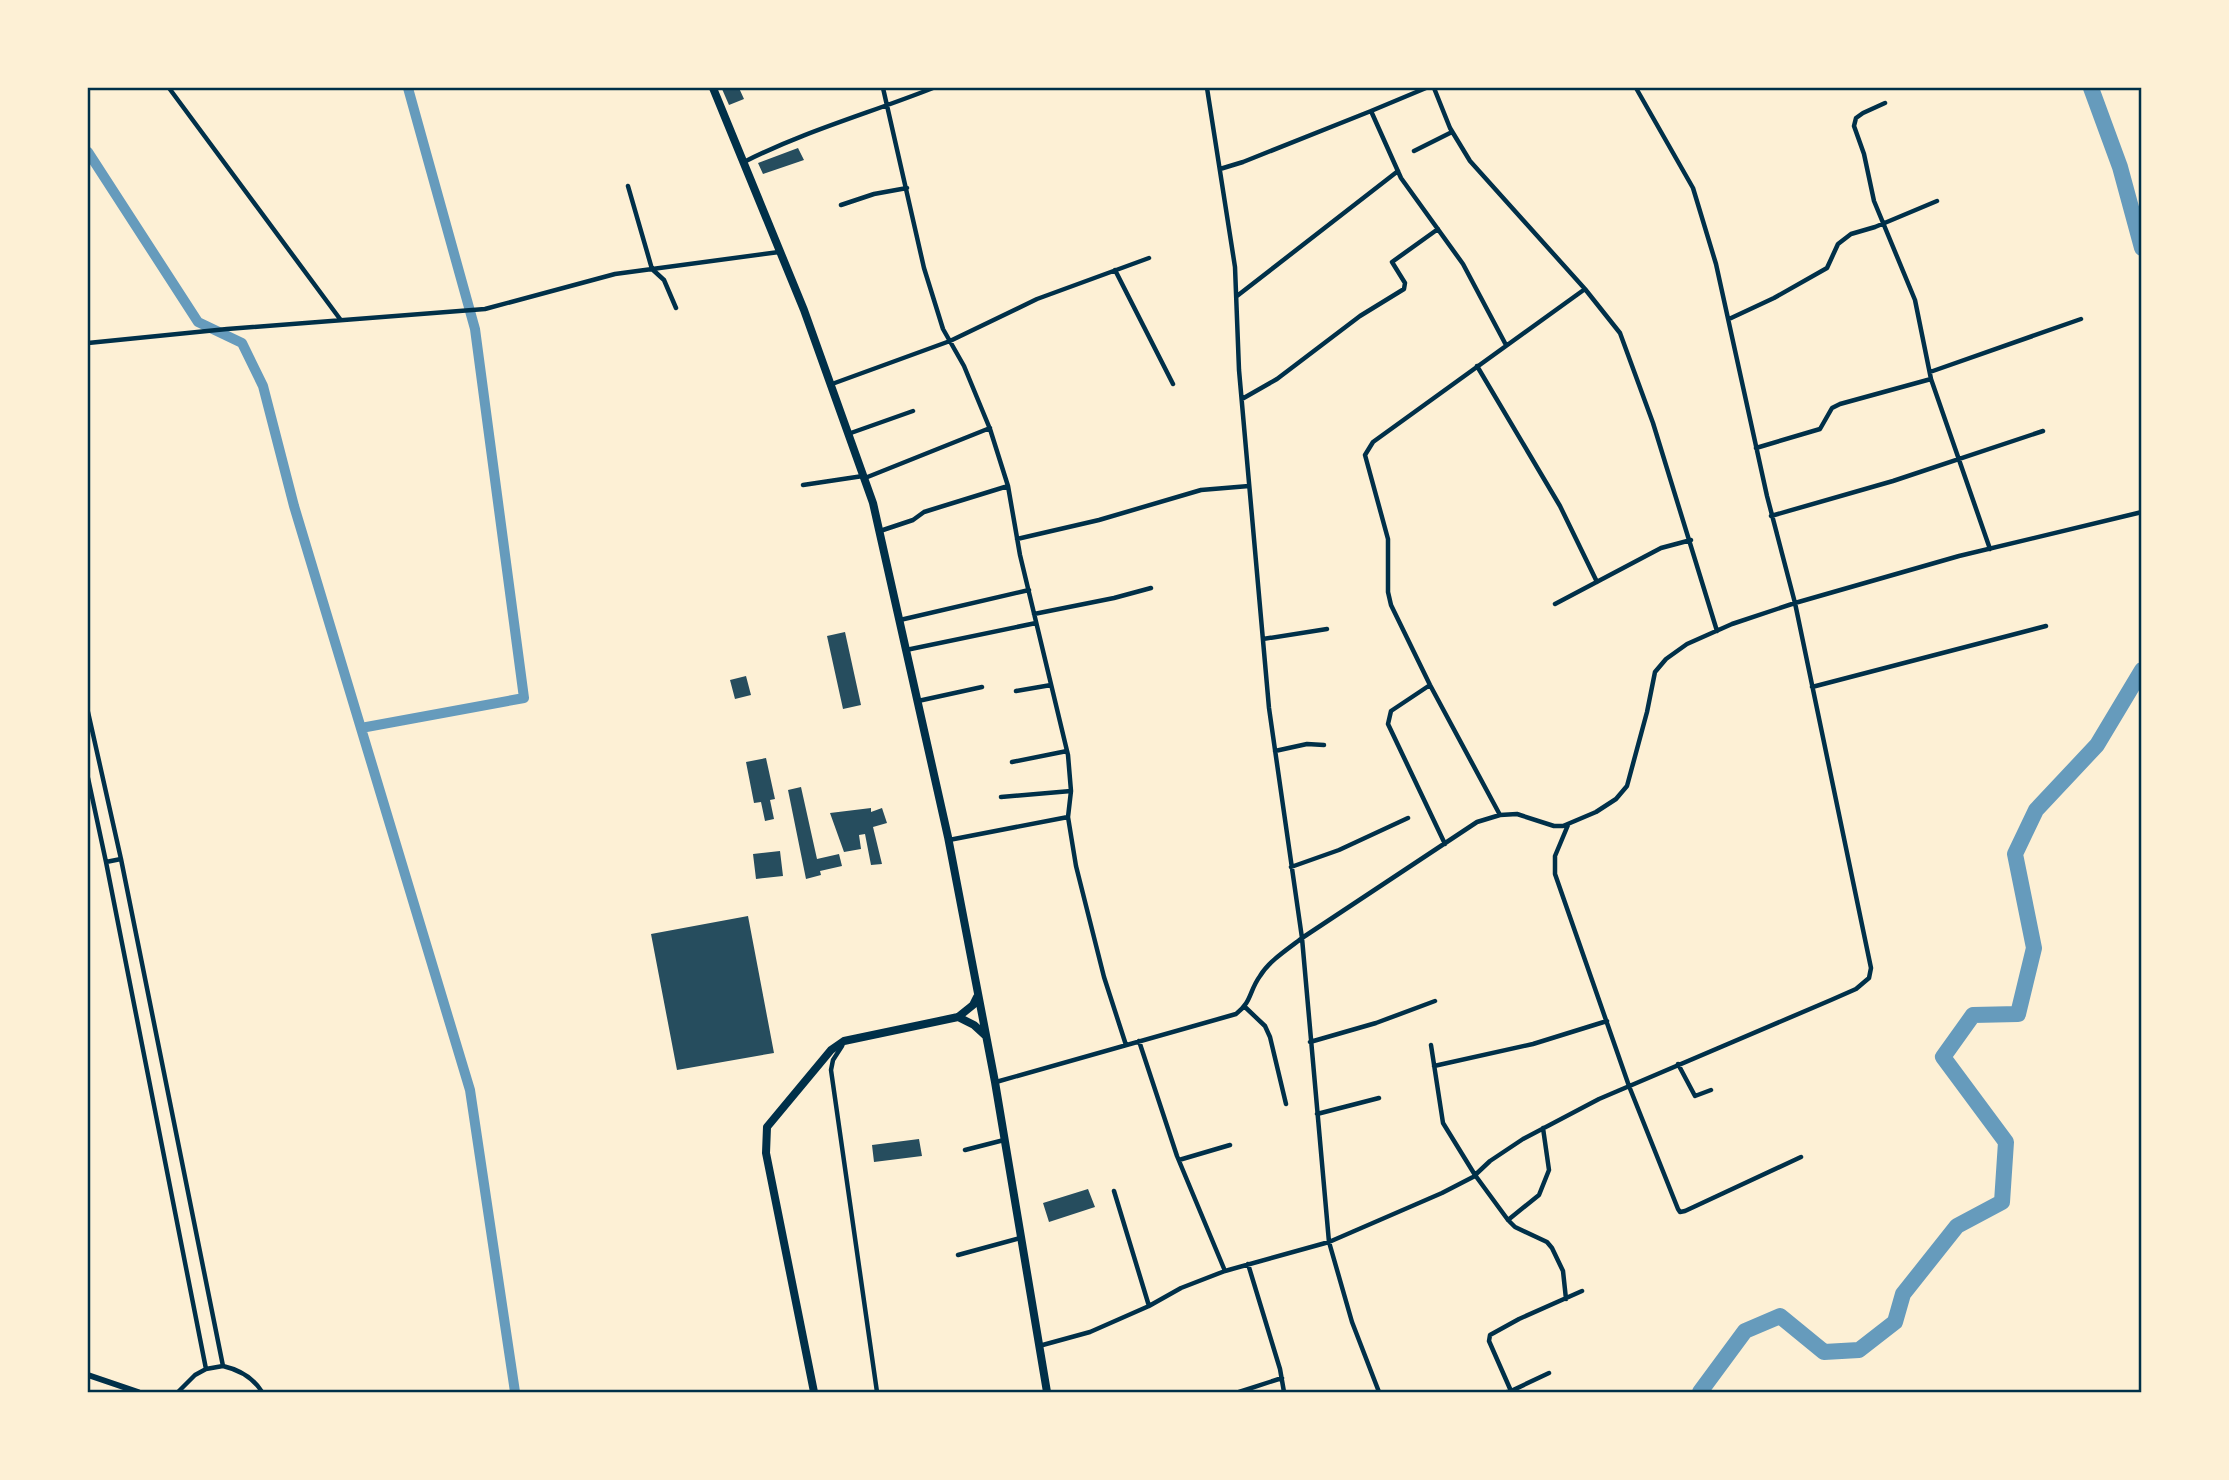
<svg xmlns="http://www.w3.org/2000/svg" width="2229" height="1480" font-family="Manrope,sans-serif">
  <rect width="100%" height="100%" fill="#fdf0d5"/>
  <g fill="none" stroke-linecap="round" stroke-linejoin="round">
    <!-- canal -->
    <path stroke="#669bbc" stroke-width="10" d="M88 152 198 322 242 343 263 386 294 506 470 1090 515 1392
      M361 728 524 698 475 329 408 88"/>
    <!-- river -->
    <path stroke="#669bbc" stroke-width="16" d="M2091 88 2120 167 2142 248
      M1700 1392 1745 1331 1780 1316 1824 1352 1859 1350 1895 1322 1903 1294 1957 1226 2002 1202 2006 1142 1943 1057 1973 1015 2018 1014 2034 948 2015 854 2036 810 2097 745 2142 670"/>
  </g>
  <!-- building -->
  <path fill="#264d5e" d="M727 88H739L744 99 729 105 722 89Z
    M798 148 804 160 763 174 758 163Z
    M845 632 861 705 843 709 827 636Z
    M746 676 751 695 735 699 730 680Z
    M766 758 775 799 770 800 774 819 765 821 761 802 754 803 746 762Z
    M801 787 817 859 839 854 842 866 820 871 821 875 806 879 788 790Z
    M871 808V812L882 808 887 823 873 827 882 864 871 865 865 834 859 835 861 849 844 852 830 813Z
    M780 851 783 876 756 879 753 854Z
    M748 916 774 1053 677 1070 651 934Z
    M919 1139 922 1156 874 1162 872 1145Z
    M1088 1189 1095 1207 1049 1222 1043 1203Z"/>
  <g fill="none" stroke-linecap="round" stroke-linejoin="round">
    <!-- minor -->
    <path stroke="#003049" stroke-width="4.5" d="M169 88 340 319
      M883 88 924 268 943 329 964 366 990 429 1008 486 1020 555 1068 755 1071 791 1068 817 1076 866 1104 977 1126 1045
      M1207 88 1235 267 1239 370 1269 708 1302 938 1329 1242 1352 1322 1379 1392
      M1434 88 1450 128 1470 161 1585 289 1620 333 1653 423 1717 631
      M1885 103 1863 113 1856 118 1854 126 1864 154 1874 201 1915 300 1931 379 1990 549
      M1371 111 1426 88
      M1414 151 1452 132
      M744 162C805 131 870 113 933 88
      M1220 169 1243 162 1371 111 1401 178 1463 264 1506 345
      M628 186 652 269 664 280 676 308
      M841 205 874 194 907 188
      M1115 270 1173 384
      M1237 296 1398 171
      M1729 319 1774 298 1827 268 1838 244 1851 234 1875 227 1937 201
      M88 343 227 329 485 309 615 274 779 252
      M1477 366 1560 506 1597 582
      M1930 372 2081 319
      M832 384 950 341 1037 299 1149 258
      M1242 399 1277 379 1360 316 1404 289 1405 283 1392 262 1438 229
      M848 434 913 411
      M1756 448 1820 429 1832 408 1840 404 1931 379
      M865 478 990 428
      M803 485 863 476
      M1771 516 1893 481 2043 431
      M880 531 913 520 924 512 1008 486
      M1017 539 1099 520 1201 490 1249 486
      M1555 604 1661 548 1691 540
      M1034 614 1114 598 1151 588
      M900 620 1029 590
      M1263 639 1327 629
      M906 650 1036 623
      M1430 685 1391 711 1388 724 1445 844
      M1812 687 2046 626
      M1016 691 1051 685
      M918 701 982 687
      M88 712 121 859 223 1366C240 1370 253 1377 262 1392
      M1275 751 1307 744 1324 745
      M1012 762 1067 751
      M88 778 106 862 206 1369 195 1375 178 1392
      M1001 797 1071 791
      M1500 815 1430 685 1391 605 1388 592V539L1365 455 1373 442 1585 289
      M1568 825 1555 856V874L1629 1086 1678 1209 1680 1212 1685 1211 1801 1157
      M949 840 1068 817
      M106 862 121 859
      M1291 867 1339 850 1408 818
      M1245 1007 1265 1026 1270 1037 1286 1104
      M1139 1041 1177 1156 1225 1271
      M1310 1042 1376 1023 1435 1001
      M1431 1045 1443 1123 1475 1175 1508 1220 1515 1227 1547 1242 1552 1248 1563 1271 1566 1299
      M842 1046 833 1060 831 1070 877 1392
      M1678 1064 1695 1096 1711 1090
      M1434 1066 1533 1044 1607 1021
      M996 1082 1236 1014C1252 1002 1249 991 1260 976 1270 960 1288 949 1302 938L1477 822 1500 815 1517 814 1554 826H1563L1596 812 1616 799 1627 786 1647 712 1655 672 1666 659 1687 644 1732 624 1795 603 1959 556 2142 512
      M1317 1114 1379 1098
      M965 1150 1004 1140
      M1179 1160 1230 1145
      M1114 1191 1149 1306
      M1508 1220 1539 1195 1549 1170 1543 1128
      M958 1255 1020 1238
      M1248 1264 1280 1369 1284 1392
      M1039 1346 1090 1332 1149 1306 1181 1288 1225 1271 1329 1242 1442 1193 1473 1177 1490 1161 1523 1139 1599 1099 1831 1000 1856 989 1869 978 1871 968 1795 603 1767 496 1716 264 1693 188 1636 88
      M206 1369 223 1366
      M1511 1391 1549 1373
      M1239 1392 1282 1378
      M1507 1392 1511 1391 1489 1341 1490 1335 1519 1319 1582 1291"/>
    <!-- tertiary -->
    <path stroke="#003049" stroke-width="6" d="M88 1375 138 1392"/>
    <!-- trunk -->
    <path stroke="#003049" stroke-width="8" d="M713 88 804 310 873 503 948 837 995 1082 1047 1392
      M958 1017 974 1025 986 1036
      M814 1392 766 1153 767 1127 831 1050 844 1041 958 1017 973 1005 977 997"/>
  </g>
  <!-- border -->
  <rect width="2229" height="1480" fill="none" stroke="#fdf0d5" stroke-width="178"/>
  <rect x="89" y="89" width="2051" height="1302" fill="none" stroke="#003049" stroke-width="2.5"/>
</svg>
